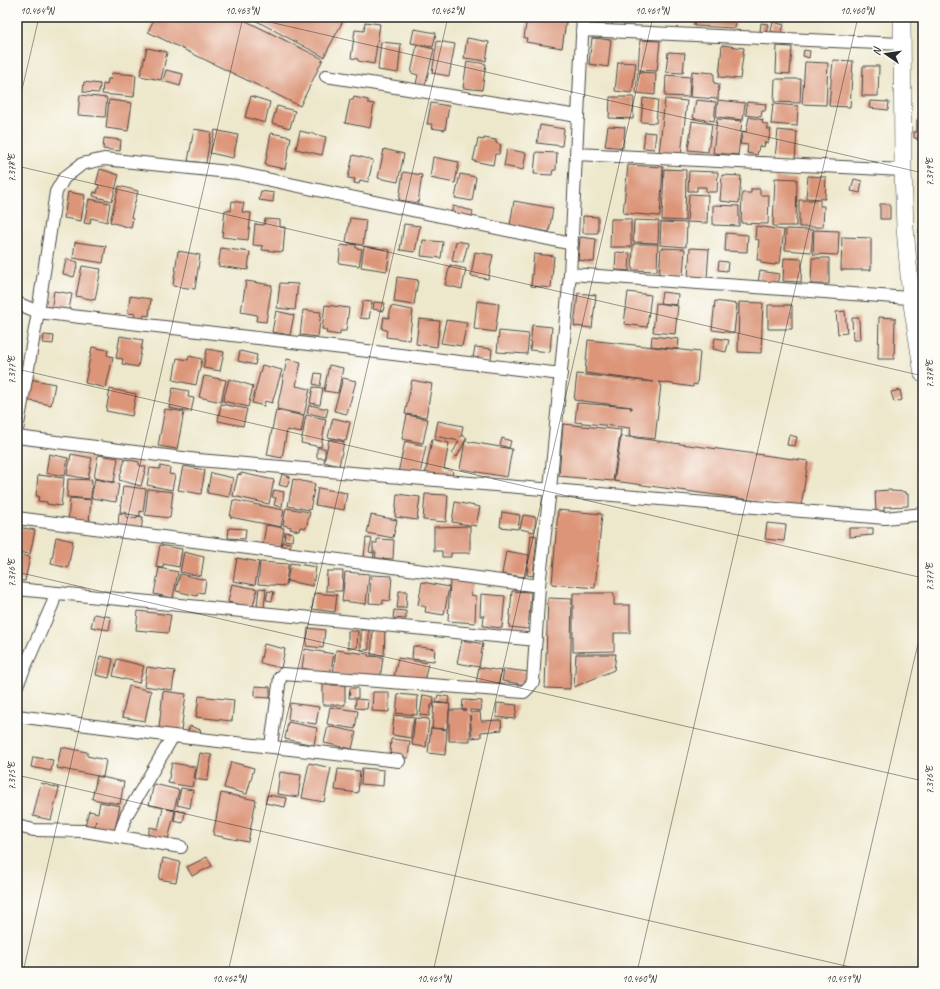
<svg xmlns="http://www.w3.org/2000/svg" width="940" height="989" font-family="Caveat,sans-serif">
  <rect width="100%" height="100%" fill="#fdfcf7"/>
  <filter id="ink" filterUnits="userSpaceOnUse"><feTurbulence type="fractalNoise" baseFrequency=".025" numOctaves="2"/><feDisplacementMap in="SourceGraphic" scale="8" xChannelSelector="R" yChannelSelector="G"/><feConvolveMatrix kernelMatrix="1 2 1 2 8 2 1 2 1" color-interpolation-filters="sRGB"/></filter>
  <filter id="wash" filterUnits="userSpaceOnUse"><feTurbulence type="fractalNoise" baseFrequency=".012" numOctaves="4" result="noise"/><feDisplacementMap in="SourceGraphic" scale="16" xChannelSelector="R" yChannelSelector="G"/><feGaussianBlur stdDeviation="0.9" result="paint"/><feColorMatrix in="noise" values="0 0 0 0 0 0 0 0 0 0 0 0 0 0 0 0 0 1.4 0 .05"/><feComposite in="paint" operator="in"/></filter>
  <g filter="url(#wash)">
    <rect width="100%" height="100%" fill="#ede7cb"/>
    <g id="blocks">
      <!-- building -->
      <path fill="#dc9579" d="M155 17H238L323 59 300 106 148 32Z
        M249 17H345L324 57Z
        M527 17 566 22 562 48 526 42 527 38H524Z
        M593 17H613L612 26 592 24Z
        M695 17H736L735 28 694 26Z
        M774 17H785L784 22 774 20Z
        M365 22 380 24 374 64 358 61V59L351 58 355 30 364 31Z
        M773 22 784 25 781 34 771 31Z
        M761 23 768 24 766 33 760 32Z
        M414 29 436 33 433 47 411 43Z
        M467 38 489 42 486 61 464 58Z
        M592 38 611 40 608 67 589 64Z
        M640 40 660 41 657 71 638 70Z
        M437 41 455 44 449 76 432 73Z
        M381 42 401 44 398 73 378 70Z
        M417 45 434 49 425 86 416 84 418 75 411 73Z
        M722 45 744 48 740 79 719 77Z
        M777 46 792 47 790 74 776 73Z
        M147 48 167 52 161 80 140 76Z
        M804 50 810 51 809 58 803 56Z
        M668 52 685 53 683 73 666 72Z
        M833 60 853 61 850 107 829 106Z
        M467 61 486 64 482 90 463 88Z
        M618 62 636 63 632 93 615 91Z
        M805 62 828 63 826 105 802 104Z
        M863 66H879L878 96H862Z
        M166 70 183 74 180 86 163 81Z
        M692 71 714 73V83L719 84 718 99 690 97Z
        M638 72 656 73 655 95 636 93Z
        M112 73 136 75 134 97 102 94 103 84 107 85 108 79H111Z
        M666 75 690 77 689 97 665 96Z
        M775 79H801L800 103 774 102Z
        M84 82 100 84 99 93 83 92Z
        M80 95 107 98 105 117 78 115Z
        M251 96 270 102 265 123 245 117Z
        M354 97 368 100V103L374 104 370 128 345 123 350 100H353Z
        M610 97H634L633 119 609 118Z
        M643 98 658 100 656 123 641 122Z
        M665 99 687 101 681 155 659 153Z
        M109 100 132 103 128 131 106 128Z
        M696 100 716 102 714 121 693 118Z
        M718 100 745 103 743 120 716 117Z
        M870 101 889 102 888 110 869 108Z
        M747 102 766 104 765 111H762L761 117 746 115Z
        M431 103 449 106 445 130 431 128 432 124H427Z
        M773 104 798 106 797 126 771 124Z
        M277 106 295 111 290 128 272 123Z
        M749 117 763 120 762 123 768 125 767 129H771L768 143 765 142 764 147 759 146 757 155 747 153 748 145 740 144 743 131 746 132Z
        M717 119 742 121 738 155 713 153Z
        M917 120H923V140H917V138H914V132H917Z
        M692 121 712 124 708 152 688 150Z
        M540 125 564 129 562 146 537 143Z
        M608 126 625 127 623 148 605 146Z
        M194 129 211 132 206 163 188 161Z
        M215 130 238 135 233 158 210 153Z
        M778 130 797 132 795 160 775 158Z
        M300 131 326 137 322 155 296 149Z
        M645 132 656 133 654 149 643 148Z
        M271 133 291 137 285 169 265 165Z
        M104 138 121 140 120 151 103 149Z
        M484 138 496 140V143L501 145 499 154H495L493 165 473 161 478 139 484 140Z
        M384 149 404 154 398 182 378 178Z
        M507 149 526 153 523 170 504 166Z
        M536 152 557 153 556 170H553L552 175 534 174Z
        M353 155 373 160 368 182 360 180 359 184 354 183 355 179 348 178Z
        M433 157 459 162 455 183 430 178Z
        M628 165 663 167 660 216 623 213Z
        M100 169 119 175 112 201 93 196 94 192 97 193 99 185 96 184Z
        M664 169 686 170 685 221 662 220Z
        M689 171 718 172 717 192H706V187H697V191H688Z
        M403 172 422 175 418 203 399 200Z
        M460 174 476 177 472 201 455 198Z
        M722 175 741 176 739 203 720 201Z
        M808 176 826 177 825 199 806 198Z
        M775 178 797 179 796 226H773Z
        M854 179 862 181 860 193 851 191Z
        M919 182H923V210H920Z
        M119 186 138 191 131 217 133 218 131 228 110 222Z
        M751 189H760V195H769L768 224 741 223 742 193H751Z
        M261 191 274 193 273 202 259 200Z
        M68 192 85 195 81 221 64 218Z
        M689 194 708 195 707 223 687 222Z
        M89 199 110 203 107 222 91 218 90 224 84 223Z
        M799 200H820V206H824L823 227H799Z
        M232 201 244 203 242 212 251 213 248 240 222 237 225 210 231 211Z
        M514 201 553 208 549 232 510 225Z
        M880 204H890V219H880Z
        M713 205 739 206V226L713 225Z
        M453 206 473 211 471 220 451 215Z
        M583 216 598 217V233H583Z
        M920 216H923V233H919Z
        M350 218 366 220 363 245 346 242Z
        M265 219 280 220V227H285L283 252 262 250 263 246 253 245 255 224 264 225Z
        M611 219H631V247H610Z
        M634 220 659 221 658 243 633 242Z
        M661 222 687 223 686 247 660 245Z
        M404 224 420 226 415 252 400 250Z
        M756 226 784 230 780 263H776L775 265 761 263V260H757L759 240 755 239Z
        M786 229 813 230 811 252 785 250Z
        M814 230 839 231 838 255 813 254Z
        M726 233 748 235 747 252 725 251Z
        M580 237 596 239 594 262 578 260Z
        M842 237 871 238V270H841Z
        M423 240 443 242 441 258 421 256Z
        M456 241 468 243 463 263 452 261Z
        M75 242 106 246 103 263 73 258Z
        M349 244 356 245V248L362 249 359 266 339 263 341 245 348 246Z
        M633 244H658L657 271 632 270Z
        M364 246 390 250 387 271 361 267Z
        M221 248 250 252 248 270 218 266Z
        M661 248 685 249 683 276 659 275Z
        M690 248 709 249 707 278 688 277Z
        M178 251 200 255 195 289 173 286Z
        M475 252 493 255 488 279 471 276Z
        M616 252 630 253 629 271 615 270Z
        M534 254 554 256 551 288 531 286Z
        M784 258 802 259 801 282 783 281Z
        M812 258H829V284H811Z
        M66 259 78 262 74 277 63 274Z
        M719 261 728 262 727 271 718 270Z
        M450 265 466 269 462 289 445 285Z
        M82 266 101 269 95 300 76 296Z
        M760 271 779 274 777 286 758 283Z
        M397 277 418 280 414 305 394 302Z
        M246 281 272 285 266 322 256 321 257 315 241 312Z
        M280 283 298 284 295 310 277 308Z
        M54 291 72 294 68 314 51 311Z
        M628 292 651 295 647 327 624 324Z
        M662 292 678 294 677 305 660 303Z
        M578 293 596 295 592 328 574 326Z
        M130 296 151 299 149 316 144 315 143 319 134 318 135 314 128 313Z
        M363 301 372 302 369 319 360 318Z
        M477 301 499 304 495 332 474 329Z
        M715 301 737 304 734 333 712 330Z
        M374 302 385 303 383 311 373 309Z
        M739 302 763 303 761 353 738 352Z
        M656 303 678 306 675 334 653 332Z
        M325 305 349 308 346 331H340V335L326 333 327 330 322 329Z
        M768 305H792V329H768Z
        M391 306 413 310 409 340 386 337 387 330 382 329 384 317 389 318Z
        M303 310 321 312 318 337 300 335Z
        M276 311 294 315 290 335 272 332Z
        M845 311 847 333 838 334 836 312Z
        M879 317 895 318 894 359H878Z
        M852 318H859L860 340H853Z
        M419 319 440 321 437 347 416 344Z
        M446 320 467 323 462 346 441 343Z
        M532 325 552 327 550 352 530 350Z
        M499 331 529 334 527 354 497 352Z
        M44 335 54 336 53 344 43 343Z
        M120 336 143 340 138 367 122 364 123 359 116 358Z
        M652 336 679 339 678 349 651 346Z
        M715 338 729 340 726 352 713 349Z
        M588 340 700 352 697 385 693 384V387L659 382 661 384 655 439 629 436 630 428 575 422 577 403 631 407 630 409H632V407L574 400 577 374 654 382 585 373Z
        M92 347 108 350 107 355 113 357 106 388 85 383Z
        M475 347 492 349 491 360 473 358Z
        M207 349 224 352 220 371 203 368Z
        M240 351 257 355 255 365 238 361Z
        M189 356 202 359 196 385 173 380 177 358 188 360Z
        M287 359 301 362 296 386 310 389 304 415 277 409Z
        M262 365 282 370 272 403 265 401 264 406 252 403Z
        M329 365 343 368 338 393 324 391Z
        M315 373 322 374 320 386 313 384Z
        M204 376 226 380 221 402 199 397Z
        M343 378 356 381 347 414 334 411Z
        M30 379 55 384 51 405 26 400Z
        M229 379 253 386 248 407 223 401Z
        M412 380 432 384 426 417 405 414Z
        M313 387 323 388 320 405 310 403Z
        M173 388 189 391 188 397 194 398 191 412 169 408Z
        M110 389 136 394 132 416 106 411Z
        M900 390 902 400 894 402 891 392Z
        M221 404 247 409 243 426 218 421Z
        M309 405 328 409 326 417 307 413Z
        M165 409 184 412 177 449 158 446Z
        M276 410 304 416 301 433 287 430 282 458 267 455Z
        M306 415 326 419 321 447 301 443Z
        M407 415 428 419 423 443 402 439Z
        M333 418 350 422 346 441 328 437Z
        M438 421 463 426 461 437 462 435 467 438 465 441 512 449 507 477 460 469 465 441 457 457 452 454 459 441 435 436Z
        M563 424 621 430 613 481 559 476Z
        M789 435 797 437 795 446 787 445Z
        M621 436 808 461 801 507 614 481Z
        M502 438 511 441 509 448 500 445Z
        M329 439 344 442 339 466 324 462Z
        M432 439 449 443 444 469 453 471 451 481 425 476Z
        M405 441 426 446 419 478 398 473Z
        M317 448H325V458H317Z
        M49 454 68 458 65 476 46 473Z
        M71 454 92 458 88 479 67 475Z
        M98 455 118 458 114 482 94 478Z
        M125 459 139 462V465L146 467 141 486 119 480Z
        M160 466 170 468 169 474 175 475 172 490 147 485 150 468 160 469Z
        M183 466 205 470 201 494 178 490Z
        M211 473 233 478 229 497 207 493Z
        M241 473 274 480 269 504 233 496 238 474 241 475Z
        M282 474 290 477 287 487 279 485Z
        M38 475 64 478 61 506 47 504V502L38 501 39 496H36Z
        M68 479 92 480 91 499 67 497Z
        M95 479 119 484 116 502 91 498Z
        M293 479 315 484 310 510 288 506Z
        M123 486 146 489 143 512 140 511V516L127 514V513L120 512Z
        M318 488 347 493 344 510 315 505Z
        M148 489 173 492 170 518 145 515Z
        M274 490 284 492 282 507 274 505 276 498 272 497Z
        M891 490V491L906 492V494H908V506L884 507V511H876L875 491Z
        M397 494 420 497 417 520 395 517Z
        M425 494 448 495 446 522 423 520Z
        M70 498 91 500 89 523 68 522Z
        M233 500 284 510 281 527 230 517Z
        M455 502 480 507 476 526 452 522Z
        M286 508 310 512 306 528 300 527 299 531 290 529 291 527 283 525Z
        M558 510 602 514 595 588 552 584Z
        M502 512 520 515 518 529 500 527Z
        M119 513 126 514V517L137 519V516L143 517 141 530 118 527Z
        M371 515 397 520 393 538 367 533Z
        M523 515 536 517 534 532 520 529Z
        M767 523 786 525 784 541 765 539Z
        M266 525 284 528 281 547 263 544Z
        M470 526V553H451V557H442V551H434V527Z
        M17 527 35 530 30 554 17 552Z
        M229 528 246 529 245 539 228 538Z
        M849 528H873V535L849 537Z
        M285 532 293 533 292 541 284 540Z
        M531 535 537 536 533 576 527 575Z
        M56 537 73 541 68 568 51 564Z
        M366 538 372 539 369 552 374 553 373 559 364 558Z
        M377 539 394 540 393 559 375 558 376 552H373V543H377Z
        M282 542 291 543 290 550 281 549Z
        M160 545 182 549 179 567 163 564V568L156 567Z
        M506 551 529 555 525 577 502 574Z
        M184 552 204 557 201 576 180 572Z
        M17 554 30 557 25 581 17 580Z
        M237 558 259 562 255 585 233 581Z
        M260 562 288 564 286 586 258 584Z
        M290 563 316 567 313 586 287 581Z
        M159 568 178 572 173 598 154 594Z
        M327 571H343L342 591H326Z
        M345 572 369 574 366 604 342 601Z
        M180 574 206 580 204 593 198 592 197 596 176 591Z
        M371 575 392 576 390 601 383 600V604L369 603Z
        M450 580 472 582 471 595 476 596 475 623 448 621Z
        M422 582 449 587 444 615 425 612 426 607 418 605Z
        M232 584 257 589 253 607 228 602Z
        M259 588 266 589 264 607 257 606Z
        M268 591 274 592 272 601 266 600Z
        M399 591H407L406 608H397Z
        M512 591 531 592 528 629 509 627Z
        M314 593 337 595 335 612 312 609Z
        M573 593H614V605H630V633H614V651L573 652Z
        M481 594 505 596 502 628 483 626 484 616H480Z
        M548 598 572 599 570 689 545 688Z
        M394 610 406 611V619L393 618Z
        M138 611 171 615 168 633 136 630Z
        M94 614 111 617 109 630 91 627Z
        M308 628 325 630 323 648 306 646Z
        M373 629H385L384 655H371Z
        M361 630H369V650H361Z
        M348 631H358L357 648H348Z
        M462 640 483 644 479 667 457 663Z
        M264 644 285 649 281 668 260 663Z
        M413 646 435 649 434 661 412 659Z
        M305 649 334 654 330 674 302 668Z
        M336 650 368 654V656L383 657 380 679 333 674Z
        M576 654H616L614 670 574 687Z
        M100 656 113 659 109 678 96 675Z
        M398 658 428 663 424 682 394 677Z
        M117 659 144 666 139 683 113 676Z
        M147 667 175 671 172 690 144 686Z
        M479 667 501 671 498 688 476 684Z
        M504 669 529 672 527 685 502 681Z
        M323 685H345V705H323Z
        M129 686 151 691 145 721 122 717Z
        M255 686 270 687V698L255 697Z
        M350 688H358V698H349Z
        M163 691 186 694 181 731 159 728Z
        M373 692H389V712L372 711Z
        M398 694 418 696 417 715 396 713Z
        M423 695 434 697 433 705H431L429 716 420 715Z
        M438 695 449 697 448 704 436 702Z
        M199 696 234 700 232 721 196 717Z
        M356 699 368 700 367 709 355 708Z
        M463 700 482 701 481 711 470 710V713L480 712 481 721 501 720 502 730 481 732V737L472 738 470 715V741H449V710H467H462Z
        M290 703 319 707 316 724 288 720Z
        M434 703 450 704 447 729 432 728Z
        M497 703 517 705 515 719 496 717Z
        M330 707 358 711 355 729 327 724Z
        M394 715 414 717 411 738 392 735Z
        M415 718 429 719 426 747 412 745Z
        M288 722 317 728 314 745 285 739Z
        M190 726 201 730 198 738 187 734Z
        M328 726 356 732 352 749 324 743Z
        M431 728 447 730 445 755 428 753Z
        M391 739 410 741 408 758 390 755Z
        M61 747 87 752V756L106 760 103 777 57 768Z
        M200 753 212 755 207 781 195 779Z
        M33 757 53 760 51 771 31 767Z
        M231 762 254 768 247 794 224 788Z
        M172 763 196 767 192 787 168 783Z
        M309 763 331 768 324 802 302 798Z
        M362 768 384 770 383 786 361 784Z
        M338 769 360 771 358 793 335 790Z
        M280 772 301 775 298 797 277 794Z
        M97 776 124 782 120 804 92 799Z
        M41 783 59 788 51 820 33 816Z
        M154 784 179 790 174 810 167 809 175 811 168 840 148 835 150 827 158 829 163 808 149 805Z
        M181 788 193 790 190 808 177 805Z
        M221 793 256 800 248 842 213 835Z
        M267 795 287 798 285 807 265 803Z
        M100 802 120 806 114 834 94 830 96 821 93 831 84 829 89 811 98 813Z
        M176 810 185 812 183 823 174 821Z
        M207 857 212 866 192 876 187 867Z
        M163 858 180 862 176 882 159 879Z"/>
    </g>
  </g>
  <g filter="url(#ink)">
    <use href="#blocks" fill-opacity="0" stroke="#484743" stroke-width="1"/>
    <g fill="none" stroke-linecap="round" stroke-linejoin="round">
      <defs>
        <path id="street" d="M582 30 901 44
          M326 76 578 116
          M576 154 903 170
          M570 274 923 299
          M17 303 38 312 561 374
          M17 430 38 312 56 192 64 178 82 164 104 159 238 173 572 244
          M17 437 198 460 885 518 923 514
          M17 518 539 586
          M17 589 536 640
          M17 685 53 603 55 593
          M17 716 173 736 399 761
          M271 746 280 677 283 674 524 692 529 687 533 682 539 586 550 489 570 274 583 17
          M17 826 34 830 84 831 181 847
          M119 837 126 816 173 736"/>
        <path id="secondary" d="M902 17 903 170 905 228 911 298 923 374"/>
      </defs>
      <!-- street casing -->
      <use href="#street" stroke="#484743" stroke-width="14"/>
      <!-- secondary casing -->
      <use href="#secondary" stroke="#484743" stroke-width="18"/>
      <!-- street -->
      <use href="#street" stroke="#fff" stroke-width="12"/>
      <!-- secondary -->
      <use href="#secondary" stroke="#fff" stroke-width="17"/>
    </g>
  </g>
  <!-- ticks -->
  <path fill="none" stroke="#2b2b2b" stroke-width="1" stroke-opacity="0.45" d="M248 17 923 173M17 111 39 17M17 166 923 376M17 369 923 578M17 572 923 781M17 775 872 972M23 972 243 17M228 972 448 17M433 972 653 17M637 972 858 17M842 972 923 622"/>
  <!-- margin -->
  <rect width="940" height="989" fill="none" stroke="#fdfcf7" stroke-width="44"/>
  <!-- north arrow -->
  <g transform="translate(886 54) rotate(283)" stroke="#fdfcf7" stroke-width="3" paint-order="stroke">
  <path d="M0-3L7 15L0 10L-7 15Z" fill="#2b2b2b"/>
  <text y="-6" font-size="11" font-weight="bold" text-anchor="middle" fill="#2b2b2b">N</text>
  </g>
  <rect x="22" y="22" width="896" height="945" fill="none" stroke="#2b2b2b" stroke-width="1.5"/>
  <g font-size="10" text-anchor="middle" fill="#2b2b2b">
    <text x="37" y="14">10.464°N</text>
    <text x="242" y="14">10.463°N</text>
    <text x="447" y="14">10.462°N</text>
    <text x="652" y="14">10.461°N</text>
    <text x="857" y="14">10.460°N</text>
    <text transform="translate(11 168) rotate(-90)" y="4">7.378°E</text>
    <text transform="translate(929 172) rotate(-90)" y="4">7.379°E</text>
    <text transform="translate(11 370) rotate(-90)" y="4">7.377°E</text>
    <text transform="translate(929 374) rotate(-90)" y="4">7.378°E</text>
    <text transform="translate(11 573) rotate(-90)" y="4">7.376°E</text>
    <text transform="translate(929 577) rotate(-90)" y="4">7.377°E</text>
    <text transform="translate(11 776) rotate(-90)" y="4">7.375°E</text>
    <text transform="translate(929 780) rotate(-90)" y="4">7.376°E</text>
    <text x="229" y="982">10.462°N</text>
    <text x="434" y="982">10.461°N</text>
    <text x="639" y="982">10.460°N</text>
    <text x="843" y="982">10.459°N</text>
  </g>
</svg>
